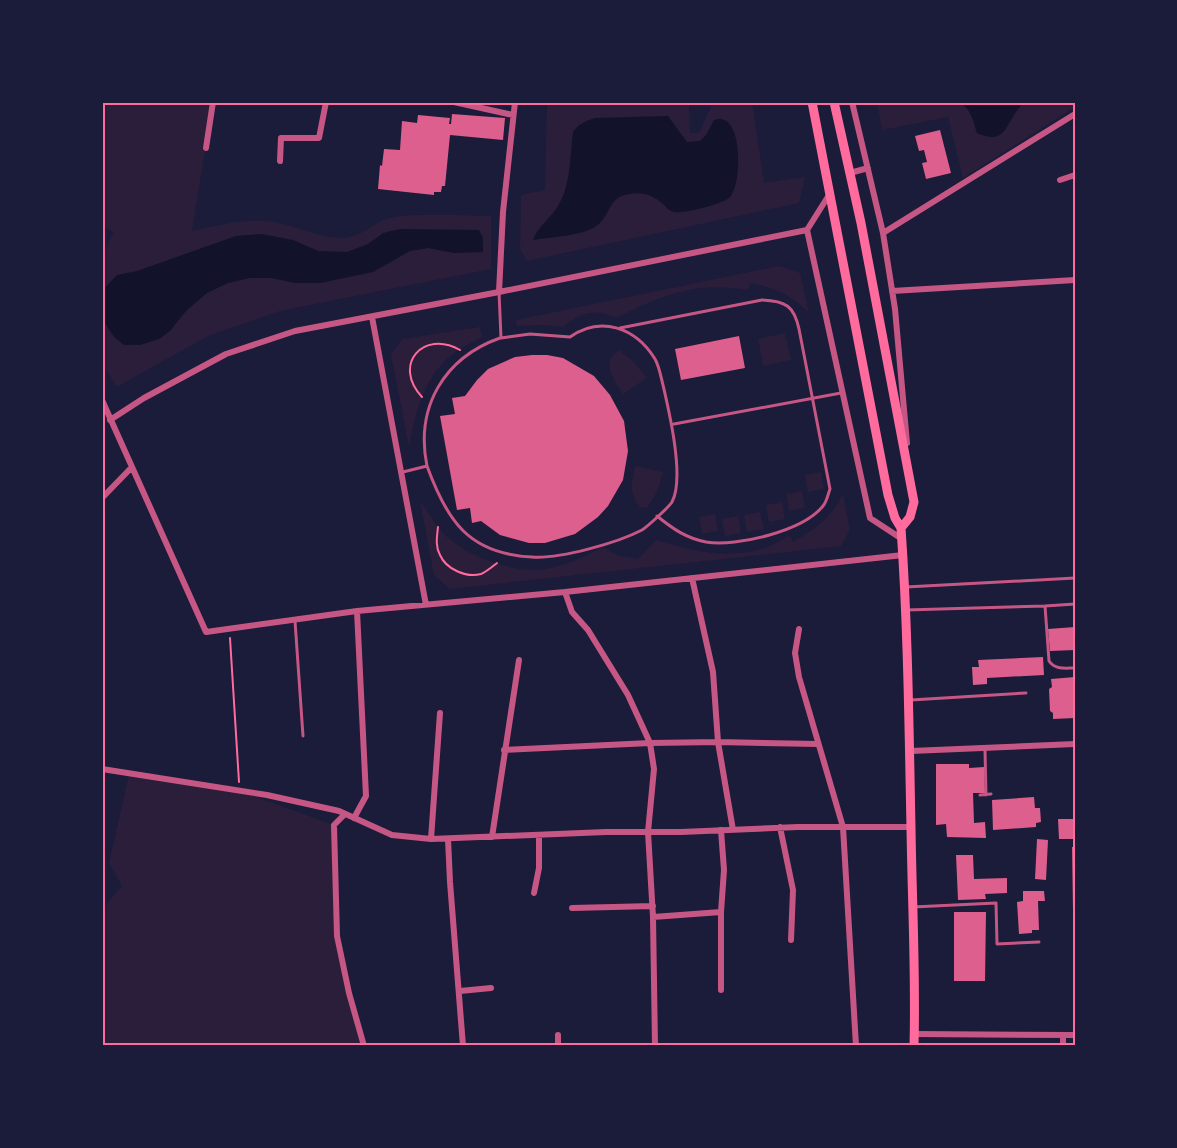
<svg xmlns="http://www.w3.org/2000/svg" width="1177" height="1148" font-family="Manrope,sans-serif">
  <rect width="100%" height="100%" fill="#1b1b3a"/>
  <!-- green -->
  <path fill="#2a1e3b" d="M102 102H213L192 231C219 225 246 218 274 222 296 226 317 237 340 238 358 239 371 225 386 219 409 212 465 216 491 216V269L280 311 208 336 117 387 102 364V255L114 232 102 226Z
    M611 102H689L690 133H699L713 102H752L764 183 805 177 799 203 527 261 520 249 521 195 545 190 547 103Z
    M877 102H1075V107L963 178 948 117 882 130Z
    M779 266 800 273 809 313C790 294 777 289 751 283L748 290C696 281 662 295 616 318 594 308 582 312 563 327L543 325 517 326 516 320Z
    M480 327 482 337C471 343 458 349 449 357 423 380 415 415 409 447L391 354 402 339Z
    M785 333 791 360 763 366 758 339Z
    M619 350 633 361 647 378 623 394C614 380 600 362 619 350Z
    M635 466 663 472 657 492 647 508 640 507C628 493 632 483 635 466Z
    M821 472 824 489 808 492 805 475Z
    M802 491 805 508 789 511 786 494Z
    M843 493 850 530 841 546 450 589 434 575 420 500C429 514 438 530 451 540 476 560 519 575 551 568 569 564 586 556 602 547L619 556 638 559 656 540C694 551 725 560 765 548 774 545 782 539 790 535L793 542C816 528 831 519 843 493Z
    M782 502 785 519 769 522 766 505Z
    M760 512 764 529 747 532 744 515Z
    M715 514 718 531 702 534 699 517Z
    M738 516 741 533 725 536 722 519Z
    M129 774 239 791 334 825 337 936 361 1046H102V909L122 886 109 863Z"/>
  <!-- water -->
  <path fill="#12122b" d="M958 102H1025C1005 118 1009 148 977 133 973 120 971 108 958 102Z
    M668 116 687 142 700 141 706 135 714 120C744 109 742 185 730 197 724 204 683 214 674 212 669 211 666 207 663 204 651 194 642 191 625 195 610 198 609 215 599 224 586 236 550 237 533 240 538 226 551 218 558 206 571 185 570 156 573 132 579 124 585 121 595 118Z
    M400 229 479 230 483 238V252L454 253 428 248 410 251 373 272 320 283H295L271 278H250L228 283 207 293 186 311 170 331 159 339 140 345H124L114 337 102 319V291L117 275 137 271 236 236 262 234 293 240 318 251 347 252 368 244 383 233Z"/>
  <!-- building -->
  <path fill="#dd5f8e" d="M452 114 505 118 503 140 450 135 445 186H442L441 192H434V195L378 189 380 165 382 166 384 149 400 150 402 121 417 123 418 115 450 118 449 124H451Z
    M940 130 951 173 926 179 922 163 927 162 924 150 919 151 915 136Z
    M739 336 745 368 681 380 675 349Z
    M532 355H547L563 358 594 376 610 395 624 421 628 451 623 480 608 506 598 517 575 534 545 543H529L500 535 481 521 472 523 470 508 457 510 440 416 455 414 452 398 465 396 477 380 488 369 515 357Z
    M1075 627V650L1050 651 1048 629Z
    M1043 657 1044 675 987 678V684L973 685 972 667H979L978 660Z
    M1075 677V718L1053 719V713L1050 711 1049 689 1052 687 1051 679Z
    M936 764H969V768L984 767 985 793H973L974 823 985 822 986 838 947 837 946 824 936 825Z
    M1034 797 1035 808H1040L1041 822 1036 823V827L993 830 992 800Z
    M1058 819H1075V839H1059Z
    M1037 839 1048 840 1046 880 1035 879Z
    M1072 847H1075V911H1073Z
    M956 855H973L974 879 1007 878V893L985 894 986 899 958 900Z
    M1023 891H1044L1045 901H1038L1039 930H1032V933L1019 934 1017 902 1023 901Z
    M954 912H986L985 981H954Z"/>
  <g fill="none" stroke-linecap="round" stroke-linejoin="round">
    <!-- path -->
    <path stroke="#ff6b9d" stroke-width="2" d="M422 397C392 365 423 329 460 350
      M438 527C437 536 435 546 440 555 446 569 466 578 481 574 486 572 492 567 497 563
      M230 638 239 782"/>
    <!-- service -->
    <path stroke="#c65784" stroke-width="3" d="M620 328 762 300C786 301 794 306 799 329L830 489C828 494 827 501 823 506 803 531 737 547 706 542 686 538 673 529 657 516
      M674 424 841 393
      M427 466C447 521 469 554 532 557 560 559 617 543 642 530 648 526 668 508 672 502 685 478 669 411 663 385 661 377 659 366 655 359 636 328 601 315 570 337L530 334 501 338 499 292
      M403 472 427 466C415 407 444 358 500 338
      M906 587 1075 578
      M1045 606 1049 661C1055 670 1065 668 1075 668
      M906 610 1045 606 1075 604
      M295 621 303 736
      M911 700 1026 693
      M985 750 986 795
      M980 795 991 794
      M913 907 996 903 997 944 1039 942"/>
    <!-- minor -->
    <path stroke="#c65784" stroke-width="6" d="M454 102 513 115
      M852 102 883 233 895 309 907 443
      M206 148 213 102
      M280 161 281 138H319L326 102
      M850 173 868 168
      M1060 180 1075 175
      M829 195 807 230 870 518 902 539
      M883 233 1075 114
      M892 291 1075 280
      M499 292 503 212 515 102
      M372 317 426 605
      M102 400 206 632 357 611 565 592
      M110 420 144 398 226 354 295 331 499 292 807 230
      M102 498 132 467
      M692 578 713 672 718 742 818 744
      M799 629 795 653 799 677 843 827 856 1046
      M504 750 650 743 718 742 733 830
      M911 751 1075 744
      M102 769 267 795 339 811 392 835 431 839 606 832H681L798 827H911
      M345 814 334 825 337 936 349 993 364 1046
      M354 818 366 796 357 611
      M780 827 793 890 791 940
      M492 837 519 660
      M431 839 440 713
      M448 839 450 882 463 1046
      M534 893 539 868V835
      M572 908 653 906
      M721 912 724 870 721 830
      M653 917 721 912V990
      M460 991 491 988
      M914 1034 1075 1035
      M558 1035V1046
      M655 1046 653 917 648 832 654 769 650 743 628 695 588 630 572 612 565 592 903 555
      M1063 1046V1035"/>
    <!-- secondary -->
    <path stroke="#ff6b9d" stroke-width="9" d="M812 102 888 495 895 518 901 528C908 628 909 728 911 828 912 901 916 973 914 1046
      M834 102 861 223 914 502 910 517 901 528"/>
  </g>
  <!-- border -->
  <rect width="1177" height="1148" fill="none" stroke="#1b1b3a" stroke-width="207"/>
  <rect x="104" y="104" width="970" height="940" fill="none" stroke="#ff6b9d" stroke-width="2"/>
</svg>
